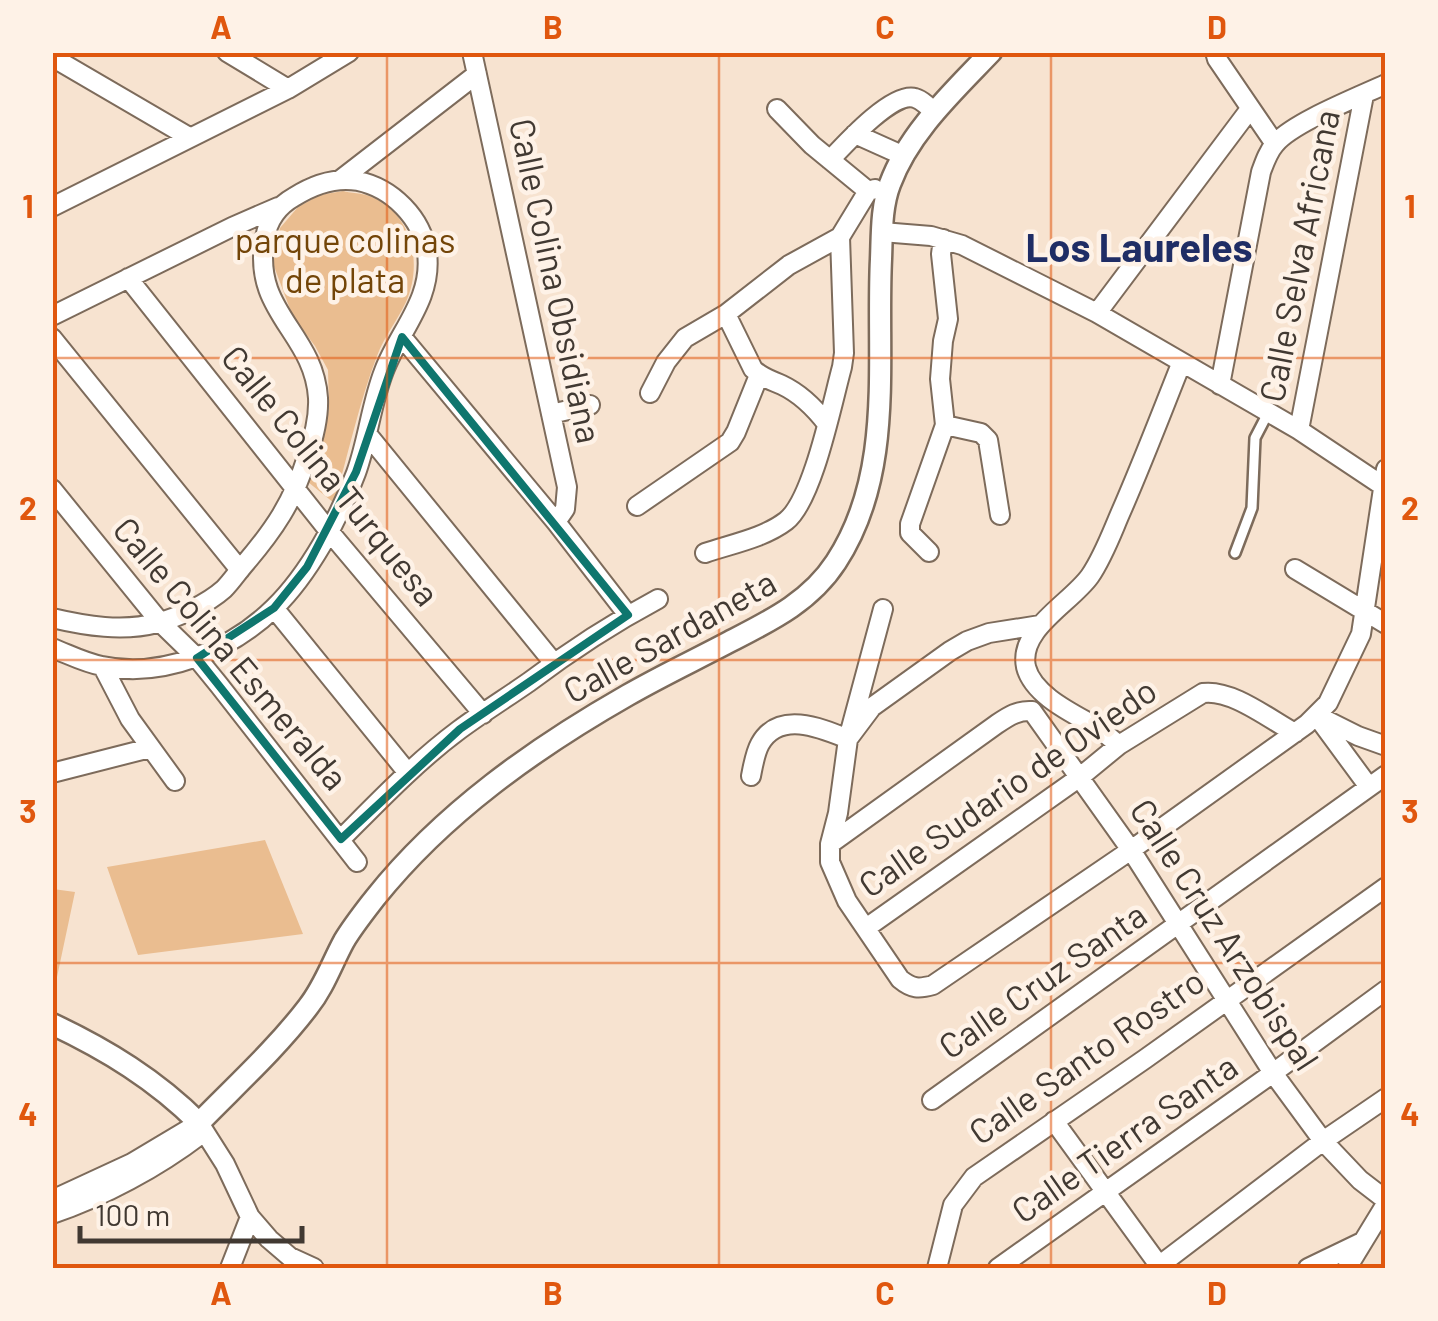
<svg xmlns="http://www.w3.org/2000/svg" width="1438" height="1321" font-family="Barlow,sans-serif">
  <rect width="100%" height="100%" fill="#f7e3d0"/>
  <!-- green -->
  <path fill="#eabd90" d="M343 191C350 193 359 193 366 195 411 209 424 262 406 302 397 321 384 337 377 356 359 403 348 455 334 503L308 482 329 409 328 370 315 346 293 317 272 261 280 228 298 207 320 195Z
    M265 840 303 934 138 955 107 867Z
    M53 889 75 892 57 977H52Z"/>
  <g fill="none" stroke-linecap="round" stroke-linejoin="round">
    <defs>
      <path id="service" d="M1235 553 1252 508 1255 438 1268 413"/>
      <path id="minor" d="M227 52 288 89
        M472 52 567 487 565 509 556 522
        M1215 52 1217 59 1275 144
        M52 57 189 137
        M777 109 812 145 868 191 875 189
        M855 134 904 156
        M830 160C845 144 893 91 915 98 922 100 929 107 935 113
        M340 180 477 74
        M52 207 288 89 349 52
        M882 232 931 236 962 245 1097 313 1299 430 1386 488
        M128 278 328 530 483 714
        M1097 313 1250 109
        M726 314 753 369C762 378 771 380 782 385 801 394 814 407 827 424
        M52 316 232 227 278 207
        M402 337 556 522 628 615
        M52 338 240 570
        M1220 385 1261 172C1265 161 1268 152 1275 144 1292 123 1358 97 1386 84
        M650 393 666 362 685 338 726 314 789 265 840 237
        M551 414 590 405
        M945 425 981 433 988 440 1000 515
        M1299 430 1364 95
        M368 435 553 662
        M52 489 160 622 197 658 219 685 357 862
        M637 506 730 442 736 432 759 375
        M929 552 910 533V524L945 425 940 379 943 341 948 319 941 254 943 239
        M705 553C731 544 764 538 786 521 813 500 832 403 842 367L844 353 840 237 868 191
        M1295 569 1386 624
        M274 608 408 773
        M883 609 848 739 838 813 830 844V862L847 901 900 979C912 989 919 989 933 985L1131 850 1307 724 1328 703 1361 634 1386 469
        M52 618C86 626 123 632 157 623 179 617 207 604 224 589 231 582 237 573 243 566 274 530 293 502 307 457 314 437 319 418 318 398 314 332 251 312 265 238 268 220 278 206 294 197 313 185 335 177 358 181 392 188 422 218 427 253 433 299 399 331 384 371 371 404 368 440 356 473 339 518 309 574 274 608 231 650 163 679 102 666 85 663 68 654 52 648
        M103 667 130 719 175 781
        M1316 715 1369 787
        M1322 718 1358 736 1386 746
        M1119 745C1111 739 1103 731 1095 726 1072 713 1033 695 1026 667 1018 629 1071 603 1090 576 1103 557 1111 535 1120 514 1142 464 1161 414 1181 364
        M52 773 150 748
        M751 776C753 766 755 753 760 744 779 710 821 728 848 739L872 707 950 651 967 641 989 633 1040 625
        M341 839C379 801 416 762 459 730 482 713 506 698 529 682 570 651 613 623 658 599
        M830 844 997 724C1009 716 1018 710 1032 711L1131 850 1273 1073 1323 1141 1360 1180 1386 1200
        M866 928 1080 777 1119 745 1203 693C1232 689 1269 719 1295 733
        M932 1100 1386 775
        M1054 1121 1161 1268
        M52 1200 132 1163 199 1123 225 1164 250 1217 269 1239 290 1257 314 1268
        M52 1214C103 1197 158 1167 200 1135
        M230 1268 250 1217
        M937 1268 953 1205 974 1177 1145 1059 1386 887
        M998 1268 1273 1073 1386 990
        M1156 1268 1323 1141 1386 1098
        M1308 1268 1362 1242
        M1347 1268 1386 1204"/>
      <path id="tertiary" d="M52 1024C107 1050 156 1080 199 1123 236 1085 276 1049 308 1007 324 987 332 963 344 941 353 926 365 911 375 898 443 813 535 748 628 695 661 676 695 660 729 642 770 621 810 602 836 562 895 472 876 360 881 259 882 235 881 207 890 184 909 132 954 91 991 52"/>
    </defs>
    <!-- service casing -->
    <use href="#service" stroke="#7d6b5b" stroke-width="14"/>
    <!-- minor casing -->
    <use href="#minor" stroke="#7d6b5b" stroke-width="22"/>
    <!-- tertiary casing -->
    <use href="#tertiary" stroke="#7d6b5b" stroke-width="25"/>
    <!-- service -->
    <use href="#service" stroke="#fff" stroke-width="9"/>
    <!-- minor -->
    <use href="#minor" stroke="#fff" stroke-width="18"/>
    <!-- tertiary -->
    <use href="#tertiary" stroke="#fff" stroke-width="20"/>
  </g>
  <!-- marked area -->
  <path fill="none" stroke="#0f766e" stroke-width="8" stroke-linejoin="round" d="M402 337 628 615 460 729 341 839 197 658 274 608 307 567 356 472Z"/>
  <!-- grid -->
  <path fill="none" stroke="#e0570e" stroke-width="2.5" stroke-opacity="0.55" d="M387 52V1268M719 52V1268M1051 52V1268M52 358H1386M52 660H1386M52 963H1386"/>
  <g text-anchor="middle" stroke-width="9" stroke-linejoin="round" paint-order="stroke">
    <!-- park labels -->
    <g font-size="35" fill="#734508" stroke="#fef2e7">
      <text x="345" y="253">parque colinas<tspan x="345" dy="40">de plata</tspan></text>
    </g>
    <!-- street labels -->
    <g font-size="35" fill="#413932" stroke="#fef2e7">
      <text transform="translate(1300 256) rotate(-79)" y="12">Calle Selva Africana</text>
      <text transform="translate(555 281) rotate(78)" y="12">Calle Colina Obsidiana</text>
      <text transform="translate(330 476) rotate(51)" y="12">Calle Colina Turquesa</text>
      <text transform="translate(670 637) rotate(-29)" y="12">Calle Sardaneta</text>
      <text transform="translate(230 654) rotate(50)" y="12">Calle Colina Esmeralda</text>
      <text transform="translate(1008 788) rotate(-35)" y="12">Calle Sudario de Oviedo</text>
      <text transform="translate(1224 935) rotate(57)" y="12">Calle Cruz Arzobispal</text>
      <text transform="translate(1043 981) rotate(-35)" y="12">Calle Cruz Santa</text>
      <text transform="translate(1087 1057) rotate(-35)" y="12">Calle Santo Rostro</text>
      <text transform="translate(1125 1139) rotate(-35)" y="12">Calle Tierra Santa</text>
    </g>
    <!-- quarter labels -->
    <g font-size="40" font-weight="bold" fill="#1f2d65" stroke="#fef2e7">
      <text x="1139" y="262">Los Laureles</text>
    </g>
  </g>
  <!-- border -->
  <rect width="1438" height="1321" fill="none" stroke="#fef2e7" stroke-width="110"/>
  <!-- scale -->
  <path d="M80 1226v15h222v-15" fill="none" stroke="#413932" stroke-width="5"/>
  <text x="95" y="1226" font-size="30" fill="#413932" stroke="#fef2e7" stroke-width="8" paint-order="stroke">100 m</text>
  <rect x="55" y="55" width="1328" height="1211" fill="none" stroke="#e0570e" stroke-width="4"/>
  <g font-size="32" text-anchor="middle" font-weight="bold" fill="#e0570e">
    <text x="221" y="39">A</text>
    <text x="553" y="39">B</text>
    <text x="885" y="39">C</text>
    <text x="1217" y="39">D</text>
    <text x="28" y="218">1</text>
    <text x="1410" y="218">1</text>
    <text x="28" y="520">2</text>
    <text x="1410" y="520">2</text>
    <text x="28" y="823">3</text>
    <text x="1410" y="823">3</text>
    <text x="28" y="1126">4</text>
    <text x="1410" y="1126">4</text>
    <text x="221" y="1305">A</text>
    <text x="553" y="1305">B</text>
    <text x="885" y="1305">C</text>
    <text x="1217" y="1305">D</text>
  </g>
</svg>
